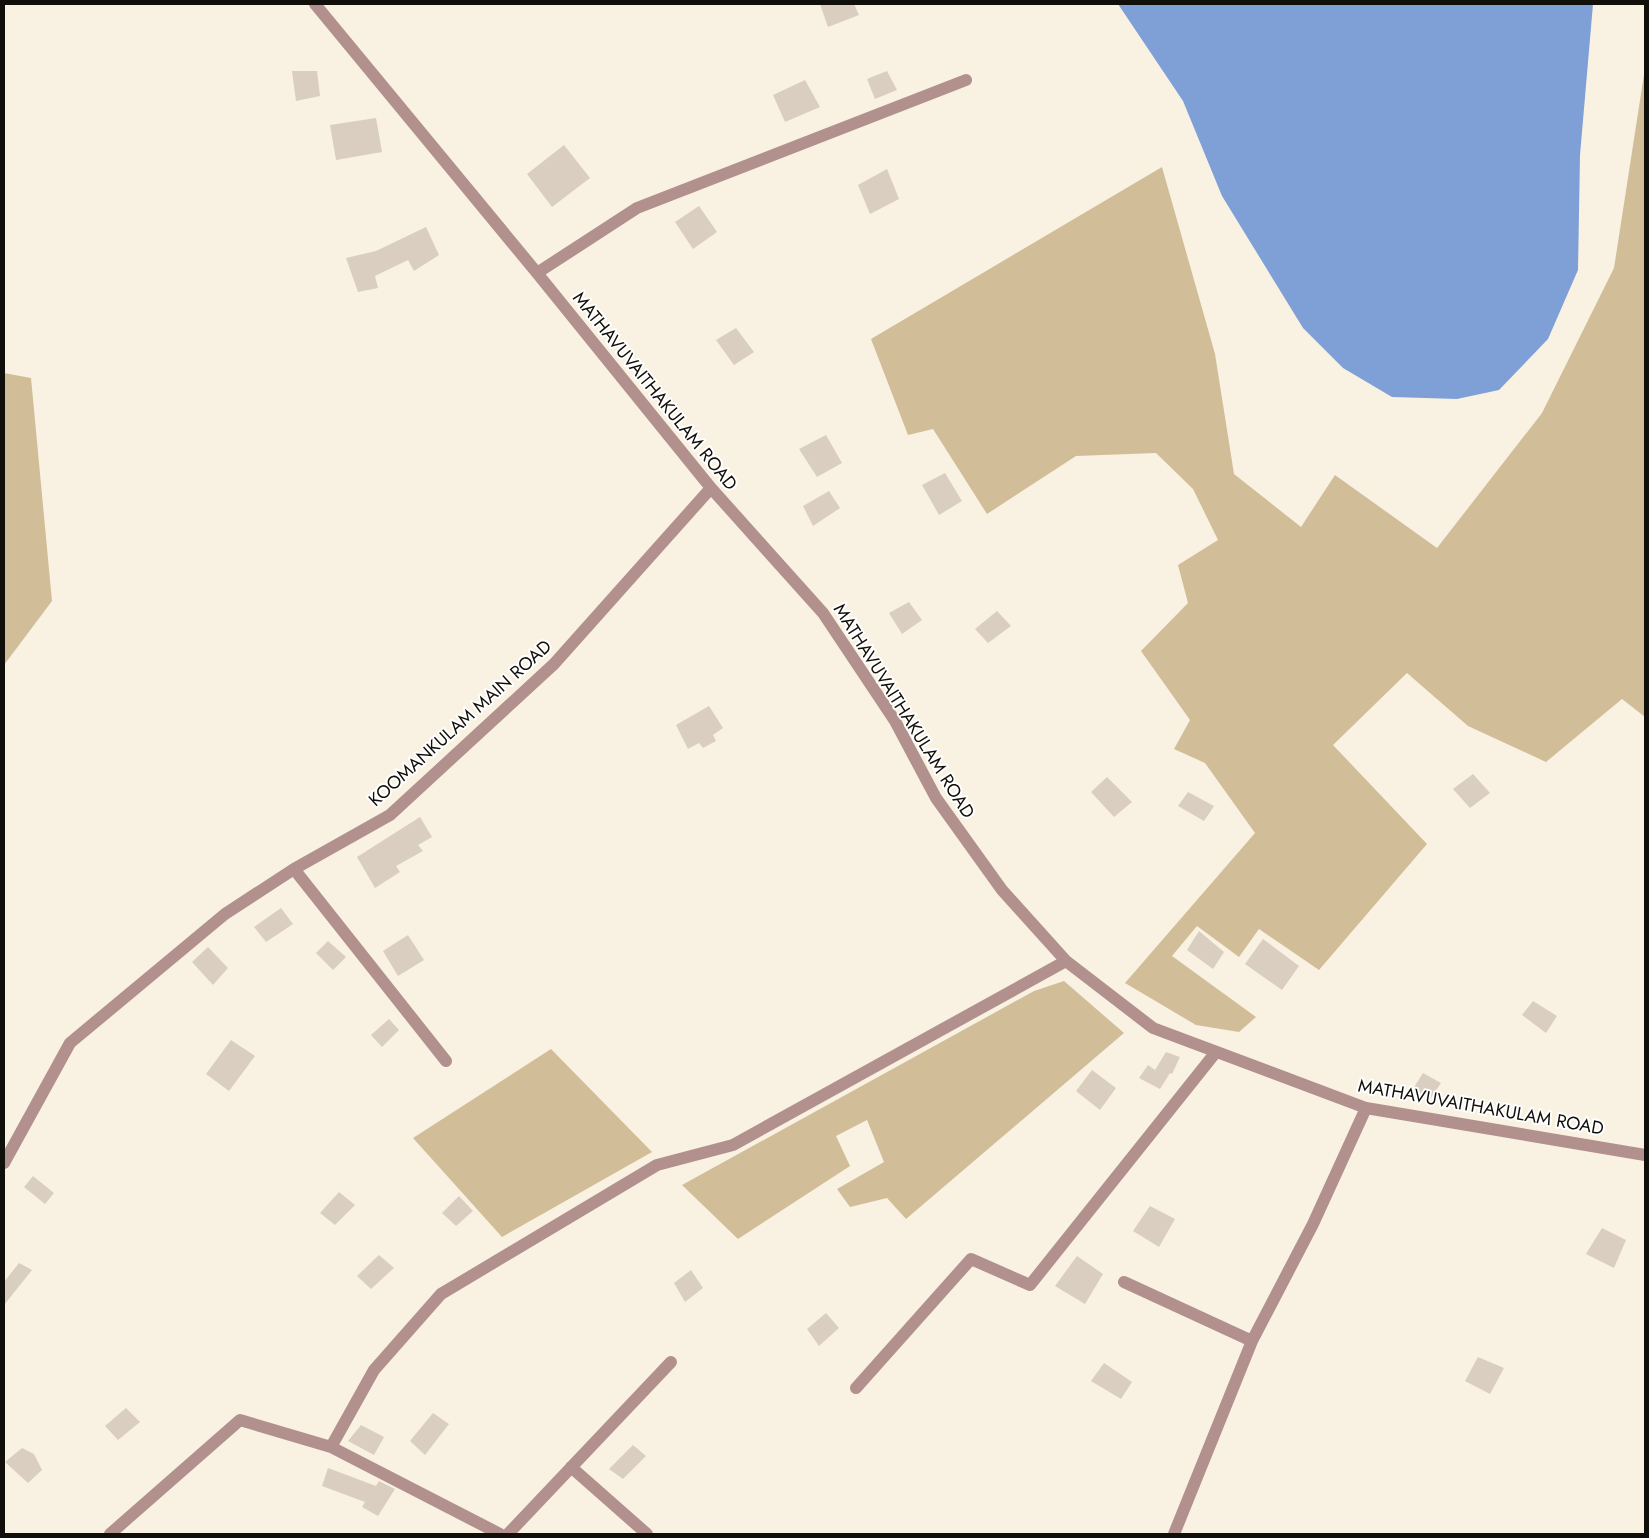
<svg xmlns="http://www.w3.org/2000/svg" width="1649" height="1538" font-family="Jost,sans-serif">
  <rect width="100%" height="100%" fill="#f9f1e2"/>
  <!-- green -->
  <path fill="#d1be98" d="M1645 68V717L1622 699 1546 762 1468 726 1407 673 1333 745 1427 844 1319 970 1259 929 1239 957 1197 926 1172 956 1256 1017 1239 1032 1196 1025 1125 983 1255 833 1205 763 1174 749 1190 720 1141 651 1188 603 1178 565 1218 540 1193 489 1156 453 1076 456 987 514 933 429 908 435 871 339 1162 167 1215 354 1234 474 1301 527 1335 475 1437 548 1542 413 1614 268Z
    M4 373 31 378 52 601 4 665Z
    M1064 981 1124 1033 906 1219 887 1198 850 1207 837 1189 884 1162 867 1120 836 1136 850 1166 738 1239 682 1185 1034 991Z
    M551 1049 652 1152 502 1237 413 1138Z"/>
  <!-- water -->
  <path fill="#7fa0d7" d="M1118 4H1593L1580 155 1578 270 1548 339 1499 390 1457 399 1392 397 1343 368 1303 328 1222 196 1183 101Z"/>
  <!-- building -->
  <path fill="#dacec1" d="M820 4H854L859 15 828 27Z
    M292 71H317L320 96 296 101Z
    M887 71 897 90 875 99 867 79Z
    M805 80 820 107 785 122 773 95Z
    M376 118 382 152 336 160 330 125Z
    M564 145 590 178 552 207 527 174Z
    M887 169 899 199 870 214 858 185Z
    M699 206 717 232 693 249 675 222Z
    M426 227 439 255 414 271 408 260 375 276 378 288 358 292 346 258 376 251Z
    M736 328 754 352 734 365 716 340Z
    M826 435 842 463 817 477 799 449Z
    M945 473 962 501 939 515 922 485Z
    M829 491 840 508 813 526 803 506Z
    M909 602 922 620 902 634 889 613Z
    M997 611 1011 626 988 643 975 629Z
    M709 706 723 728 713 735 716 741 703 748 699 743 688 749 676 725Z
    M1473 774 1490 793 1470 808 1453 789Z
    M1107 777 1132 802 1114 817 1091 792Z
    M1188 792 1214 806 1204 821 1178 806Z
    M420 817 432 837 418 845 423 851 396 866 400 872 375 888 357 857Z
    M281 908 293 924 266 942 254 927Z
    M1199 931 1224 952 1213 969 1187 950Z
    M408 935 424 960 398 976 383 951Z
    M1263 939 1299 966 1282 990 1245 964Z
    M328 941 346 957 333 970 316 953Z
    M208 947 228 968 213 985 192 962Z
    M1533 1001 1557 1016 1546 1033 1522 1015Z
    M389 1019 399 1030 382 1047 371 1035Z
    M231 1040 255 1056 229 1091 206 1074Z
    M1166 1052 1180 1057 1172 1074 1170 1073 1160 1089 1139 1078 1148 1065 1155 1070Z
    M1092 1070 1116 1088 1100 1110 1076 1091Z
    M1423 1073 1441 1083 1430 1099 1413 1089Z
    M33 1176 54 1193 45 1204 24 1187Z
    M339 1192 355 1205 335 1225 320 1213Z
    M459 1196 473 1211 456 1226 442 1213Z
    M1150 1206 1175 1219 1159 1247 1133 1231Z
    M1602 1228 1626 1240 1614 1268 1586 1254Z
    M379 1255 394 1268 371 1289 357 1276Z
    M1077 1256 1103 1274 1085 1304 1055 1286Z
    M19 1263 32 1270 4 1305V1282Z
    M691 1270 703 1288 685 1302 674 1283Z
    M826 1313 839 1328 819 1346 807 1329Z
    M1478 1357 1504 1368 1490 1394 1465 1381Z
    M1104 1363 1132 1382 1121 1399 1091 1381Z
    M126 1408 140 1422 118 1440 105 1426Z
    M433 1413 449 1424 425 1455 410 1441Z
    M361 1425 384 1437 374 1455 348 1441Z
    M633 1445 646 1456 623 1479 609 1469Z
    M22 1448 34 1454 42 1470 28 1483 5 1462Z
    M328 1468 376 1486 379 1481 395 1489 378 1516 362 1507 365 1502 322 1486Z"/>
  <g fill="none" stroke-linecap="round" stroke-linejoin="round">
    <!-- minor -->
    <path stroke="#b1908d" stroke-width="12" d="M315 4 537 273 711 488 823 613 895 721 936 798 1002 890 1066 961 1153 1028 1366 1108 1645 1155
      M537 273 637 208 966 80
      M294 869 446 1061
      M4 1163 70 1043 225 914 294 869 390 815 554 664 711 488
      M1124 1282 1252 1341
      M856 1388 971 1259 1030 1285 1216 1052
      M331 1447 500 1534
      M571 1467 647 1534
      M110 1534 240 1420 331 1447 374 1370 441 1294 657 1165 733 1145 1066 961
      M508 1534 671 1362
      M1174 1534 1252 1341 1313 1224 1366 1108"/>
  </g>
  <g text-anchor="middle" stroke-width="4" stroke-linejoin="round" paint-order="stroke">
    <!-- street labels -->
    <g font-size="18" fill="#110f0a" stroke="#fff">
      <text transform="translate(655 391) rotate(51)" y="6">MATHAVUVAITHAKULAM ROAD</text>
      <text transform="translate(904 711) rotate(58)" y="6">MATHAVUVAITHAKULAM ROAD</text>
      <text transform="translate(460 723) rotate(-42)" y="6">KOOMANKULAM MAIN ROAD</text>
      <text transform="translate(1481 1107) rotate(10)" y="6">MATHAVUVAITHAKULAM ROAD</text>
    </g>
  </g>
  <!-- border -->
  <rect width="1649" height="1538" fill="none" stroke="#110f0a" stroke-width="10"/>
</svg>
